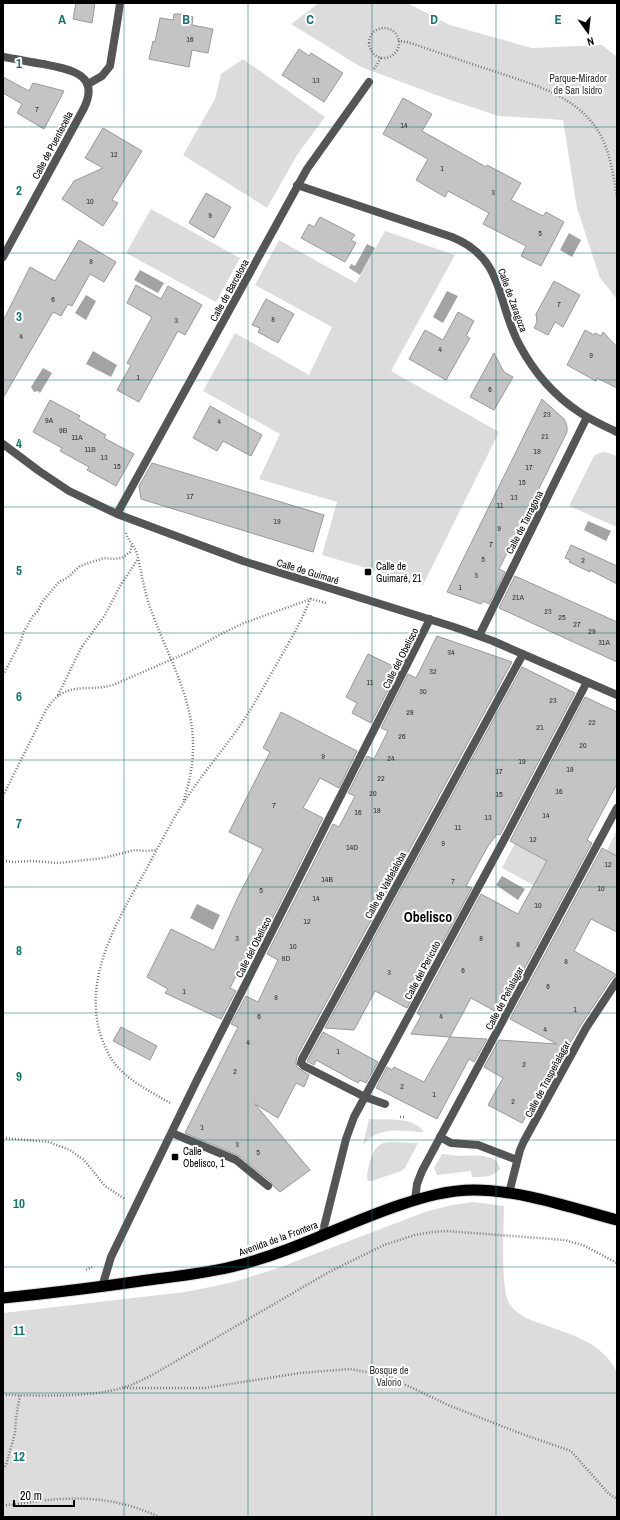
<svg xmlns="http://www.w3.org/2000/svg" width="620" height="1520" font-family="'Archivo Narrow',sans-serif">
  <rect width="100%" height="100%" fill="#fff"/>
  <!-- green -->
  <path fill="#dcdcdc" d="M319 3H407L450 25 532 48 602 45 617 57V299L600 278 577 208 563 120 499 116 450 100 361 67 291 24Z
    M243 59 325 117 297 155 267 208 183 155 215 99 221 74Z
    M151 209 240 258 216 302 126 253Z
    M385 231 455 255 391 371 499 432 423 585 322 555 337 502 259 479 280 434 203 391 235 333 309 375 332 327 255 285 279 240 356 283Z
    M605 452 617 456V527L569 506 594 456 599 453Z
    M617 830V856L607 850Z
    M515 843 569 873 556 898 502 868Z
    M369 1119C387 1120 413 1116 424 1132 402 1131 379 1125 363 1145Z
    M392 1142 418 1143 405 1168 401 1171 372 1181H368C365 1175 372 1152 377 1147 381 1143 386 1142 392 1142Z
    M442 1154C447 1154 453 1155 458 1156 470 1156 498 1152 500 1169 493 1178 481 1177 472 1177L471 1171 437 1175 434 1168Z
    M473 1202 504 1206C504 1227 500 1286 509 1303 516 1315 530 1320 542 1324 572 1335 602 1342 617 1372V1517H3V1313L185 1292 230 1283 278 1268 428 1211 452 1205Z"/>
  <!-- water -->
  <path fill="#a3a3a3" d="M569 233 581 240 572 257 560 250Z
    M367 244 375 248 360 275 349 268 351 264 355 266Z
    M140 270 164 283 158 293 134 280Z
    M447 291 458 296 443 323 433 317Z
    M86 295 96 301 86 320 75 313Z
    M93 351 117 365 111 377 86 364Z
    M43 368 52 373 40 393 38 391 34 392 31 387Z
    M588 521 611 531 606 541 584 530Z
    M502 876 525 889 518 900 496 885Z
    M197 904 220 915 213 930 190 918Z"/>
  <!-- building -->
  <path fill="#c4c4c4" stroke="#999" d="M76 3H95L92 23 73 19Z
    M174 14H183L193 17 192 25 213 29 208 53 192 50 189 67 149 59 153 41 155 42 160 18 173 20Z
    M299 49 309 56 311 53 343 73 324 102 282 75Z
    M3 77 29 91 33 83 64 91 44 129 17 113 22 104 3 93Z
    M403 98 432 114 422 131 486 167 487 165 521 183 511 200 543 216 546 212 564 222 541 266 521 256 526 246 483 224 489 213 448 191 445 197 416 180 428 159 383 134Z
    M103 128 142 151 112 200 118 203 103 226 62 199 74 181 103 168 85 158Z
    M206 193 231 207 214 238 189 223Z
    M320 217 355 235 351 240 356 243 345 262 301 238 309 224 314 227Z
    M79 240 116 262 104 282 90 274 72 306 68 304 61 316 53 312 3 398V321L30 267 55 281Z
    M554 281 580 295 563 327 555 322 548 335 534 328 537 322 536 314Z
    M136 285 161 299 168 286 202 305 185 335 178 331 139 402 117 390 131 365 127 363 152 317 127 303Z
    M266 299 294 314 278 343 258 332 260 328 252 325Z
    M458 312 474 321 466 336 470 338 446 380 409 359 425 330 443 340Z
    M585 330 594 335 595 333 601 336 603 332 617 347V388L597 378 596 381 567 365Z
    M494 353 504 372 513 377 494 410 470 397Z
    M542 399 564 419 567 426V432L499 569 505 572 489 604 483 601 481 604 447 592Z
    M50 400 80 416 78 419 106 435 104 438 134 454 116 486 87 470 89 467 60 451 62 448 33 432Z
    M210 406 262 435 251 456 223 441 217 451 193 438Z
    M152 463 324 515 313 552 141 499 139 486Z
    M571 545 617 566V584L590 570V572L569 562 570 560 565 558Z
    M515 576 617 622V662L499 608Z
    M437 636 512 662 297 1056 296 1062 297 1067 309 1075 304 1087 296 1083 278 1118 255 1104 310 1170 280 1192 273 1186 271 1182 239 1156 185 1133 238 1027 231 1024 246 996 258 1002 278 960 267 954 333 824 339 827 355 796 348 793 367 756 374 759 388 731 381 728 408 674 416 678Z
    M368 654 399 669 371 723 352 713 357 703 346 697Z
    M522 667 575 693 500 835 497 834 488 846 466 886 472 888 407 1008 375 991 354 1030 325 1028Z
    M585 697 617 712V784L587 840 592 843 500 1014 471 998 450 1037 411 1034 421 1016 417 1013 481 894 518 914 547 861 510 841Z
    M281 712 357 751 339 788 320 778 303 808 323 818 257 949 251 946 230 988 236 991 221 1019 165 993 168 989 147 977 171 929 214 950 238 897 263 849 229 832 270 752 263 748Z
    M602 848 617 856V932L591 919 574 951 617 975 612 978 581 1025 522 1123 488 1105 503 1078 484 1067 499 1040 557 1044 510 1019Z
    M121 1027 157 1046 150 1060 113 1041Z
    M323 1032 378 1062 366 1083 360 1080 358 1083 316 1060 314 1065 307 1061Z
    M450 1037 487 1039 474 1062 469 1059 437 1119 376 1088 387 1067 392 1070 394 1067 424 1082Z"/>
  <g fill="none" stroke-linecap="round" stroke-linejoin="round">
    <defs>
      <path id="trunk" d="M3 1298C52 1293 100 1287 148 1280 179 1276 209 1273 239 1265 294 1251 346 1223 400 1205 424 1197 448 1190 474 1190 520 1190 572 1208 617 1220"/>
    </defs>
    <!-- trunk casing -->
    <use href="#trunk" stroke="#dbdbdb" stroke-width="13"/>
    <!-- path -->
    <path stroke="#777" stroke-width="2.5" stroke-dasharray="1 2" stroke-linecap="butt" d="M369 43a15 15 0 1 1 30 0a15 15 0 1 1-30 0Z
      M398 41 407 42C434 51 460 60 487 69 531 84 582 95 603 140 611 158 614 178 617 197
      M374 69 381 58
      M126 533C128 541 135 546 137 554 142 573 144 592 151 610 177 680 210 724 183 802
      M3 675 21 641 23 633 33 616 38 611 42 602 59 582 67 578 80 566 104 558 113 559 122 558 130 552 132 544
      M58 695 81 648 105 615 120 586 138 559
      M3 796 46 710C66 679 84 693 113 685L189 652 223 633 244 623 311 599 326 603
      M3 861 14 862 31 861 59 863 103 858 135 850 145 851 156 850
      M170 1103C148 1090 120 1077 108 1053 76 991 113 928 143 875 157 850 170 823 186 799 203 773 224 749 241 724 254 705 264 686 275 667 288 644 302 621 311 597
      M400 1117H404
      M3 1138 49 1142 70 1150 84 1160 105 1186 125 1199
      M86 1270 92 1267
      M124 1388H205L300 1373 350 1369 387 1376 448 1405 522 1434 571 1451 609 1494 617 1499
      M3 1395C39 1395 78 1398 114 1390 128 1387 141 1381 154 1374L329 1272 384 1245 415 1235 432 1232 446 1231 565 1240 585 1246 617 1263
      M3 1469 6 1465 15 1433 16 1418 20 1395
      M3 1505C18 1505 34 1501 49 1500 89 1496 123 1500 159 1517"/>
    <!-- service -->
    <path stroke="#555" stroke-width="8" d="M365 1097 385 1104
      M172 1133 236 1160 268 1186
      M440 1137 451 1143 478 1145 517 1160
      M509 1193 520 1150 524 1141 586 1028 617 981"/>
    <!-- pedestrian -->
    <path stroke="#555" stroke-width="8" d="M118 17 120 3"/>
    <!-- minor -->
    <path stroke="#555" stroke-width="8" d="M3 57C16 59 30 62 43 64 68 69 101 73 84 108L3 257
      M88 84 102 76 110 66 118 17
      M297 185 452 237C506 259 496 303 520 346 534 372 555 396 579 412 591 420 604 426 617 432
      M3 444 39 471 69 491 117 514 243 561 454 627 493 641 617 695
      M117 514 307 169 369 82
      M479 636 587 417
      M365 1097 304 1066 301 1063 302 1059 523 654
      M415 1200 417 1184 422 1171 617 808
      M322 1235 346 1139 354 1117 505 838 587 682
      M102 1287 111 1257 196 1082 430 619"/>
    <!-- trunk -->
    <use href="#trunk" stroke="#000" stroke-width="11"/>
  </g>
  <!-- grid -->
  <path fill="none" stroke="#0f766e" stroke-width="1" stroke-opacity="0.55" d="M124 3V1517M248 3V1517M372 3V1517M496 3V1517M3 127H617M3 253H617M3 380H617M3 507H617M3 633H617M3 760H617M3 887H617M3 1013H617M3 1140H617M3 1267H617M3 1393H617"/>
  <!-- markers -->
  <g fill="#000" stroke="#fff" stroke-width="1.5">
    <rect x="364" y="568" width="8" height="8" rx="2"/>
    <rect x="171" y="1153" width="8" height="8" rx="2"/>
  </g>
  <g text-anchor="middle" stroke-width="4" stroke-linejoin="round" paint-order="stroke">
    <!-- number labels -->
    <g font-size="8" fill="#313131">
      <text x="190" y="42">16</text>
      <text x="316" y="83">13</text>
      <text x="37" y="112">7</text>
      <text x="404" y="128">14</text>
      <text x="114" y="157">12</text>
      <text x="442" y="171">1</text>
      <text x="493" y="195">3</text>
      <text x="90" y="204">10</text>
      <text x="210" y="218">9</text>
      <text x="540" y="236">5</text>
      <text x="91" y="264">8</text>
      <text x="53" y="302">6</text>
      <text x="559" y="307">7</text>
      <text x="273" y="322">8</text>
      <text x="176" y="323">3</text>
      <text x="21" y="339">4</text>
      <text x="440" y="352">4</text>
      <text x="591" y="358">9</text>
      <text x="138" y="380">1</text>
      <text x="490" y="392">6</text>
      <text x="547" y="417">23</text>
      <text x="49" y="423">9A</text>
      <text x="219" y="424">4</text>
      <text x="63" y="433">9B</text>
      <text x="545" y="439">21</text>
      <text x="77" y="440">11A</text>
      <text x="90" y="452">11B</text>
      <text x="537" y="454">19</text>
      <text x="104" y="460">13</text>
      <text x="117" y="469">15</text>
      <text x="529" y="470">17</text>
      <text x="522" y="485">15</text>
      <text x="190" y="499">17</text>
      <text x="514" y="500">13</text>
      <text x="500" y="508">11</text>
      <text x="277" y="524">19</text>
      <text x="499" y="531">9</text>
      <text x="491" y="547">7</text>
      <text x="483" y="562">5</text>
      <text x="583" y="563">2</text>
      <text x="476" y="578">3</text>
      <text x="460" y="590">1</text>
      <text x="518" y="600">21A</text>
      <text x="548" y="614">23</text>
      <text x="562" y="620">25</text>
      <text x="577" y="627">27</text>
      <text x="592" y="634">29</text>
      <text x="604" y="645">31A</text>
      <text x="451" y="655">34</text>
      <text x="433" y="674">32</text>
      <text x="370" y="685">11</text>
      <text x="423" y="694">30</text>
      <text x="553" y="703">23</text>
      <text x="410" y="715">28</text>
      <text x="592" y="725">22</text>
      <text x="540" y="730">21</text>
      <text x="402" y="739">26</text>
      <text x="583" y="748">20</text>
      <text x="323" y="759">9</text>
      <text x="391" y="761">24</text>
      <text x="522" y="764">19</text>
      <text x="570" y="772">18</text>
      <text x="499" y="774">17</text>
      <text x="381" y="781">22</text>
      <text x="559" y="794">16</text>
      <text x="373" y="796">20</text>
      <text x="499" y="797">15</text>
      <text x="274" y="808">7</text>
      <text x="377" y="813">18</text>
      <text x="358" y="815">16</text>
      <text x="546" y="818">14</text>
      <text x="488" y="820">13</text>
      <text x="458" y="830">11</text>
      <text x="533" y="842">12</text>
      <text x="443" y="846">9</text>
      <text x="352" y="850">14D</text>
      <text x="608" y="867">12</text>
      <text x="327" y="882">14B</text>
      <text x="453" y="884">7</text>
      <text x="601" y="891">10</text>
      <text x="261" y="893">5</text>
      <text x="316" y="901">14</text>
      <text x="538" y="908">10</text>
      <text x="307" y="924">12</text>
      <text x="237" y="941">3</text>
      <text x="481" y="941">8</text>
      <text x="518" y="947">8</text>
      <text x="293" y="949">10</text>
      <text x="286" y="961">8D</text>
      <text x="566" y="964">8</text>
      <text x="463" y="973">6</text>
      <text x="389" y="975">3</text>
      <text x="548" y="989">6</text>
      <text x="184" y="994">1</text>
      <text x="276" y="1000">8</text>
      <text x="575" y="1012">1</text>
      <text x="259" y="1019">6</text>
      <text x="441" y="1019">4</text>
      <text x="545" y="1032">4</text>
      <text x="248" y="1045">4</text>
      <text x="338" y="1054">1</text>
      <text x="524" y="1067">2</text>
      <text x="235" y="1074">2</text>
      <text x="402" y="1089">2</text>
      <text x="434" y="1097">1</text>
      <text x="513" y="1104">2</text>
      <text x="202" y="1130">1</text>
      <text x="237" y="1147">3</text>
      <text x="258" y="1155">5</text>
    </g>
    <!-- park labels -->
    <g font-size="10" fill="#333" stroke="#fff">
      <text x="578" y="82">Parque-Mirador<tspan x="578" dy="12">de San Isidro</tspan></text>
      <text x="389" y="1374">Bosque de<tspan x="389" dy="12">Valorio</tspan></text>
    </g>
    <!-- street labels -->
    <g font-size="10" fill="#000" stroke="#fff">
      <text transform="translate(52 145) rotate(-62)" y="4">Calle de Puentecella</text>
      <text transform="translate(229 290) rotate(-61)" y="4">Calle de Barcelona</text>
      <text transform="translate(513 300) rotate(70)" y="4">Calle de Zaragoza</text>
      <text transform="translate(524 522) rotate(-63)" y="4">Calle de Tarragona</text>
      <text transform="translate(308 571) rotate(17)" y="4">Calle de Guimaré</text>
      <text transform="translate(400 658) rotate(-63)" y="4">Calle del Obelisco</text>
      <text transform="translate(385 885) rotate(-61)" y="4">Calle de Valdelaloba</text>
      <text transform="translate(253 947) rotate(-63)" y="4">Calle del Obelisco</text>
      <text transform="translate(422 970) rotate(-62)" y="4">Calle del Pericuto</text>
      <text transform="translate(504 998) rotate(-62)" y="4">Calle de Peñalagar</text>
      <text transform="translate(547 1079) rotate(-62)" y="4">Calle de Traspeñalagar</text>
      <text transform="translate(278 1238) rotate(-20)" y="4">Avenida de la Frontera</text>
    </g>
    <!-- poi labels -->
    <g font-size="10" fill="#000" stroke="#fff" text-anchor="start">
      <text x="376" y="570">Calle de<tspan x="376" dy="12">Guimaré, 21</tspan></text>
      <text x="183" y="1155">Calle<tspan x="183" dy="12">Obelisco, 1</tspan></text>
    </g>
    <!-- district labels -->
    <g font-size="14" font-weight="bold" fill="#000" stroke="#fff">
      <text x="428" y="922">Obelisco</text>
    </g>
  </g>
  <g font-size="13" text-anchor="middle" font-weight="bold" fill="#0f766e" stroke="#fff" stroke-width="4" stroke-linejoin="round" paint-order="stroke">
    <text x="62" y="24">A</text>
    <text x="186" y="24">B</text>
    <text x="310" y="24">C</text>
    <text x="434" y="24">D</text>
    <text x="558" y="24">E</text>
    <text x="19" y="68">1</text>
    <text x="19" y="195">2</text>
    <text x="19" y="321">3</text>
    <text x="19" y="448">4</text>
    <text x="19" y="575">5</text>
    <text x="19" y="701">6</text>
    <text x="19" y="828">7</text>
    <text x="19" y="955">8</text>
    <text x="19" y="1081">9</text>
    <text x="19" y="1208">10</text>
    <text x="19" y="1335">11</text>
    <text x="19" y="1461">12</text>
  </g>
  <!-- border -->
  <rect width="620" height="1520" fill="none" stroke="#000000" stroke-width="8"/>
  <!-- north arrow -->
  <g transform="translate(588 32) rotate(165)" stroke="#ffffff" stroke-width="3" paint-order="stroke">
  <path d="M0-3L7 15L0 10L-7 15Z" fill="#000000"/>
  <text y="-6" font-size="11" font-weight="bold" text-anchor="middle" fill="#000000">N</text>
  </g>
  <!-- scale -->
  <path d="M14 1500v6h60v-6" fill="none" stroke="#000000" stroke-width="2"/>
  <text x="20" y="1500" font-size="12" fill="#000000" stroke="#ffffff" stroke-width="3" paint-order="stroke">20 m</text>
</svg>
